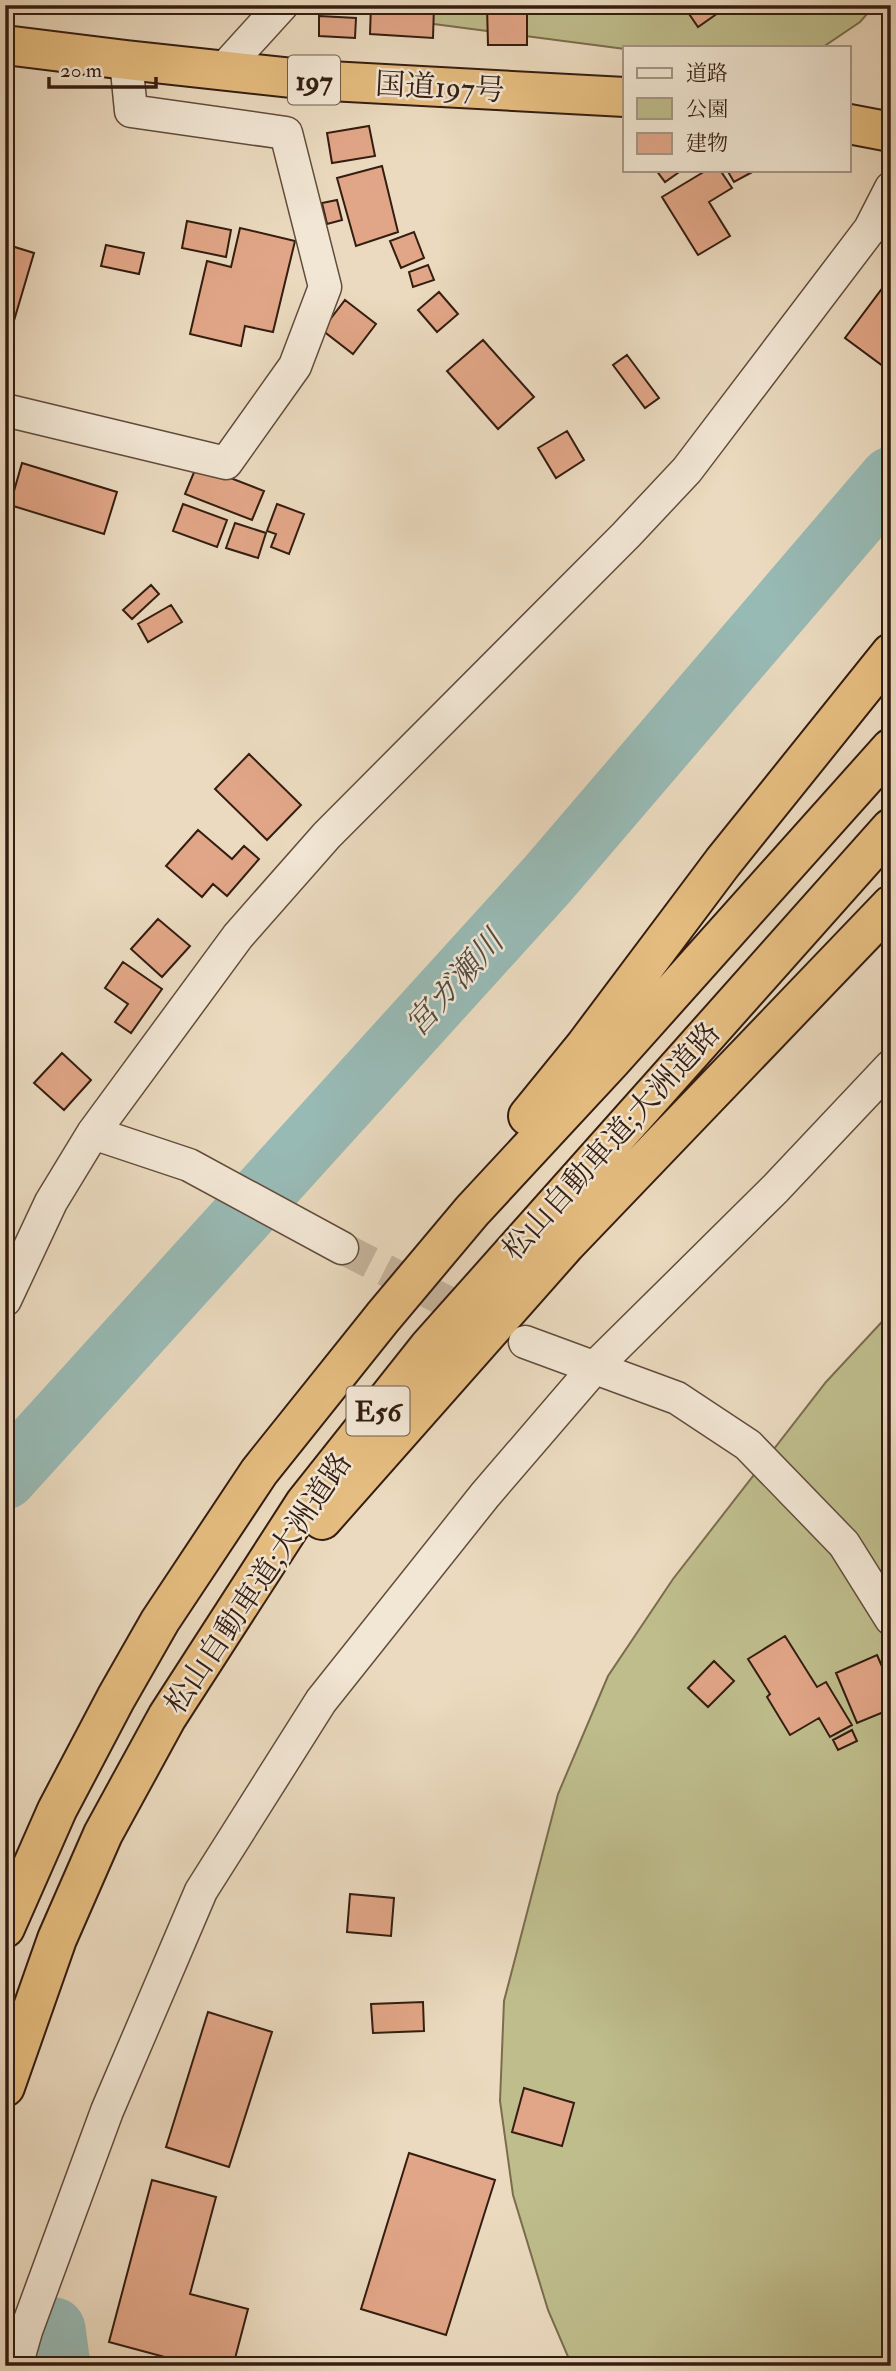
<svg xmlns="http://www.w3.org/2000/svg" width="896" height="2371" font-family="'IM FELL Double Pica','Noto Serif JP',serif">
  <rect width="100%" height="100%" fill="#ebdabf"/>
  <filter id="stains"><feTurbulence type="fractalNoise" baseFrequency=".00286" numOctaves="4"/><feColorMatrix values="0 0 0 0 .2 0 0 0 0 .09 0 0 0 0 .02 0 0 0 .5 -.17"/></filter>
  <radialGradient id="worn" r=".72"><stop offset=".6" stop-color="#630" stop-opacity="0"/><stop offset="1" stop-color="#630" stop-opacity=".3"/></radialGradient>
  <!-- green -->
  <path fill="#bfbd8c" stroke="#7a6d4e" stroke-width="2" d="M337 5H875L860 22 823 47 625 49 426 23Z
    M891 1312V2366H572L548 2310 513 2195 500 2101 504 2001 558 1794 608 1676 673 1579 826 1382Z"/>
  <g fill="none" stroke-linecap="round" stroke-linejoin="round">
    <!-- river -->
    <path stroke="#98bab5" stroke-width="63" d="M5 1478 547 880 891 478
      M54 2329 59 2366"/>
  </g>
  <!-- building -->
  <path fill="#e1a687" stroke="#341d11" stroke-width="2" d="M371 5H434L433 38 370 34Z
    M683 5H712L718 13 698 27Z
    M487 6H527V45H488Z
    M319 16 356 18 355 38 319 36Z
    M369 126 375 156 332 163 327 133Z
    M5 166H10L12 222H5Z
    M382 166 398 232 356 246 337 178Z
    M656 170H682L665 182Z
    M707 170H720L732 188 709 202 730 236 698 255 662 197Z
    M727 170H756L734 182Z
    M337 200 342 220 327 224 322 203Z
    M187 221 231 230 226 257 182 248Z
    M240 228 295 241 273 332 245 326 241 346 190 334 207 261 231 267Z
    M414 232 424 258 401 268 390 241Z
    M5 244 34 253 5 351Z
    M106 245 144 253 139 274 101 266Z
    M428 265 434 280 413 287 409 272Z
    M884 286 891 291V364L887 369 845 338Z
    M439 292 458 314 437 332 418 310Z
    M345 300 376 324 353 354 322 330Z
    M483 340 534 397 498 429 447 371Z
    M627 355 659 398 645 408 613 365Z
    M567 431 584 460 556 478 538 448Z
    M22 463 117 492 104 534 10 505Z
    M197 465 264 491 252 520 185 494Z
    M183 504 227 520 217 547 173 531Z
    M277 504 304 514 289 554 271 547 276 534 267 531Z
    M235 523 266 533 258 558 226 548Z
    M151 585 159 594 132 619 123 610Z
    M171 605 182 622 148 642 138 624Z
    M249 754 301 805 267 840 215 789Z
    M198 830 232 859 244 846 259 859 227 896 213 884 202 897 166 866Z
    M158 919 190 946 162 977 131 949Z
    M123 962 162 989 131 1033 115 1022 128 1004 105 988Z
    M62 1053 91 1080 64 1110 34 1083Z
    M785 1636 817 1687 826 1682 852 1725 830 1737 819 1718 790 1735 767 1697 770 1694 748 1659Z
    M877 1655 891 1687V1709L857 1723 836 1673Z
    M714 1661 734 1681 708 1707 688 1688Z
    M852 1730 857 1741 838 1750 833 1740Z
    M350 1894 394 1898 391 1936 347 1932Z
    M423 2002 424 2031 373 2033 371 2004Z
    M208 2012 272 2032 229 2167 166 2147Z
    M524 2088 574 2103 562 2146 512 2132Z
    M409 2153 495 2180 446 2335 361 2309Z
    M152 2180 216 2197 190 2294 248 2309 233 2366H198L109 2342Z"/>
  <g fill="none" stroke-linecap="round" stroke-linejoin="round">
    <!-- minor-tunnel -->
    <path stroke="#c6b49c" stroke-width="32" stroke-dasharray="32 16" stroke-linecap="butt" d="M342 1248 481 1319"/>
    <defs>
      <path id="minor" d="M222 71 282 5
        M5 410 226 463 295 366 325 287 286 133 131 111 126 60
        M93 1133 189 1165 342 1248
        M5 1300 51 1202 93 1133 238 936 327 835 626 535 687 470 870 229 891 188
        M525 1342 677 1398 748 1445 844 1544 891 1619
        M16 2366 26 2331 107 2111 201 1891 321 1701 485 1495 595 1367 775 1189 891 1066"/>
      <path id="trunk" d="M5 45 126 60 311 80 625 97
        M849 124 891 132"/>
      <path id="motorway" d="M528 1116 585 1046 723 862 891 653
        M322 1520 566 1244 891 905
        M5 1928 57 1810 116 1698 160 1621 259 1472 383 1317 472 1211 612 1060 891 748
        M5 2087 57 1939 103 1834 167 1717 305 1503 428 1348 891 828"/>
    </defs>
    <!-- minor casing -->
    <use href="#minor" stroke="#624c3c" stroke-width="35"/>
    <!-- trunk casing -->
    <use href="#trunk" stroke="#341d11" stroke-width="42"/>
    <!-- motorway casing -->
    <use href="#motorway" stroke="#341d11" stroke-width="42"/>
    <!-- minor -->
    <use href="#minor" stroke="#f2e7d5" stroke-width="32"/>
    <!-- trunk -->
    <use href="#trunk" stroke="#e6bd80" stroke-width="38"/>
    <!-- motorway -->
    <use href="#motorway" stroke="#e6bd80" stroke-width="38"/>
  </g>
  <g text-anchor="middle" stroke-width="5" stroke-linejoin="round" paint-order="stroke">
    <!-- shield labels -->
    <g fill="#f2e7d5" stroke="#6d5a4c" stroke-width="2">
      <rect x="288" y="55.5" width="52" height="49" rx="5"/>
      <rect x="346.5" y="1386.5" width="63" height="49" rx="5"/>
    </g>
    <g font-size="28" font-weight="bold" fill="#341d11">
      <text x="314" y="90">197</text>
      <text x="378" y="1421">E56</text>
    </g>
    <!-- street labels -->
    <g font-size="30" fill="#341d11" stroke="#f2e7d5">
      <text transform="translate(440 87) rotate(3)" y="10">国道197号</text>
      <text transform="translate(611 1141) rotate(-48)" y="10">松山自動車道;大洲道路</text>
      <text transform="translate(258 1583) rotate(-56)" y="10">松山自動車道;大洲道路</text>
    </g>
    <!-- water labels -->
    <g font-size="32" font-style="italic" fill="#524c42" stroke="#f2e7d5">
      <text transform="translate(454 983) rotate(-48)" y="11">宮ガ瀬川</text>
    </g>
  </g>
  <!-- margin -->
  <rect width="896" height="2371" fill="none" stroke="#ebdabf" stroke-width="28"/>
  <rect x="7" y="7" width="882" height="2357" fill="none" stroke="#341d11" stroke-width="3.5"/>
  <rect x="14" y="14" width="868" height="2343" fill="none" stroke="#341d11" stroke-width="2"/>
  <!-- legend -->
  <rect x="623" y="46" width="228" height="126" fill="#f2e7d5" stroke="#a69687" stroke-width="2"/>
  <rect x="637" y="68" width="35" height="10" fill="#f2e7d5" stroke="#a69687" stroke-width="2"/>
  <text x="686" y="80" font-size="21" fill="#341d11">道路</text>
  <rect x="637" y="98" width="35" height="21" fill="#bfbd8c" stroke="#a69687" stroke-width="2"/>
  <text x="686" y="116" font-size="21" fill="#341d11">公園</text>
  <rect x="637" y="133" width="35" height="21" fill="#e1a687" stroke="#a69687" stroke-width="2"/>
  <text x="686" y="150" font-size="21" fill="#341d11">建物</text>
  <!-- scale -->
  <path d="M49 77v10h107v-10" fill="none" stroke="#341d11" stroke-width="3.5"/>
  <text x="60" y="77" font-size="21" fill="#341d11" stroke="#f2e7d5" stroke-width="5" paint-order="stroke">20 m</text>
  <rect width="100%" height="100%" filter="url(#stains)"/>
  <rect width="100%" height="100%" fill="url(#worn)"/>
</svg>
